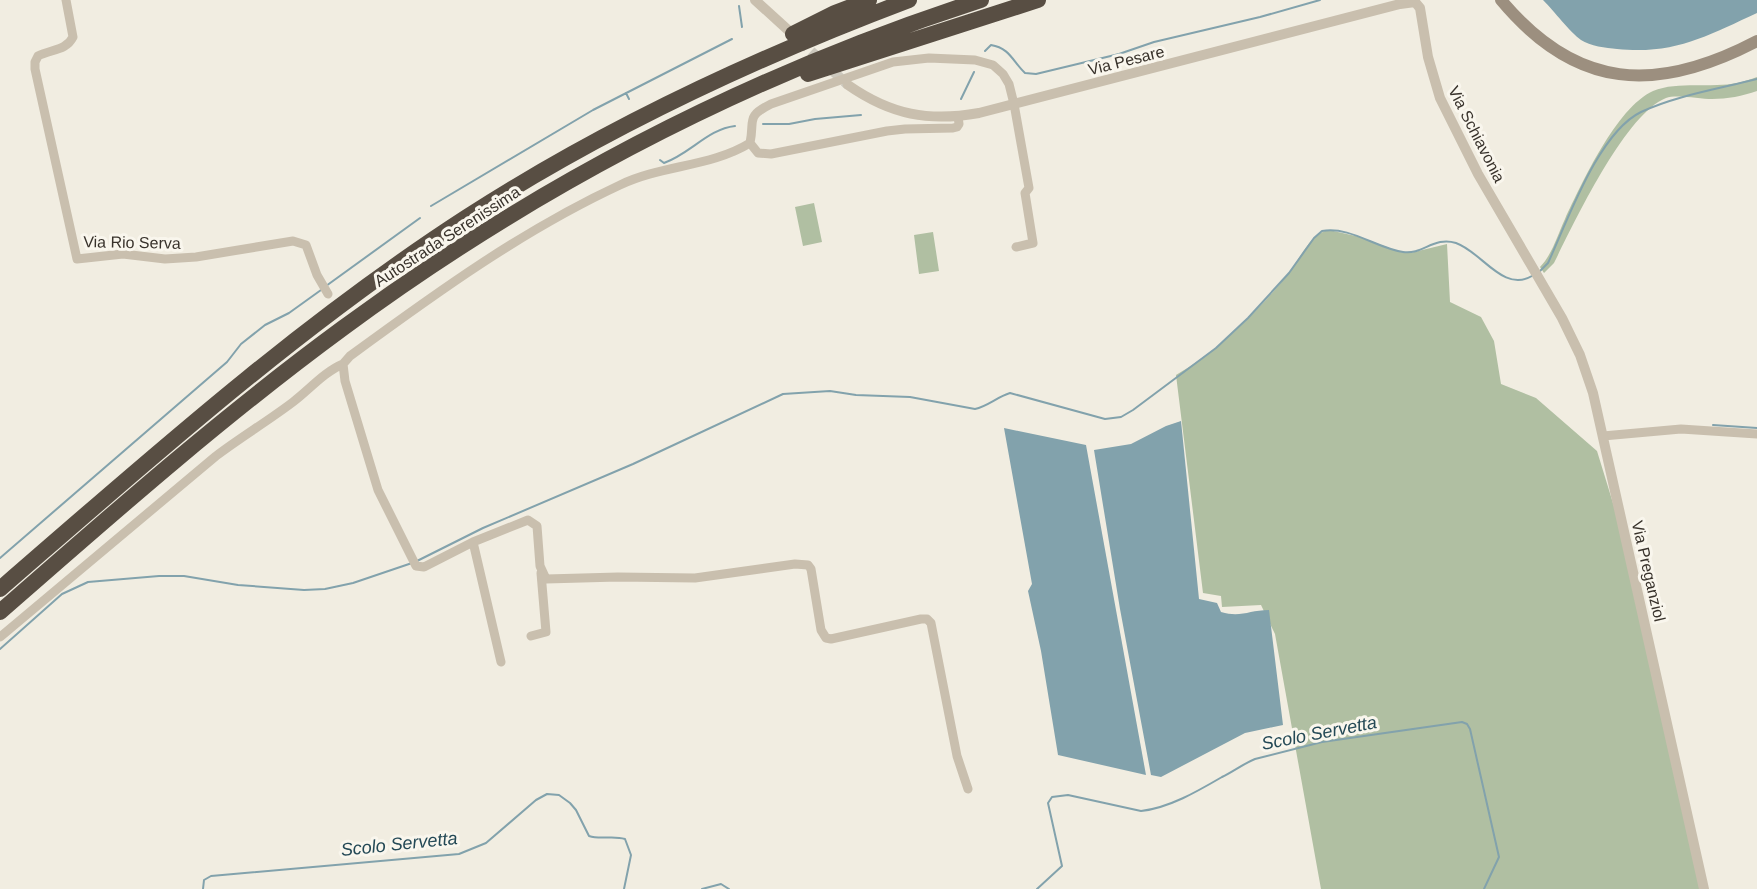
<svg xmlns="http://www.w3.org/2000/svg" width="1757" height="889" font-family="Arial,sans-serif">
  <rect width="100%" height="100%" fill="#f1ede1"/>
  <!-- green -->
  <path fill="#b0bfa2" d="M1757 77V91C1743 96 1727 99 1712 99 1700 99 1676 94 1666 98 1625 114 1574 223 1554 263L1544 273 1540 267C1552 255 1558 234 1565 219 1582 183 1616 108 1653 91 1672 83 1696 86 1717 85 1731 85 1744 82 1757 77Z
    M814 203 822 242 803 246 795 207Z
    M1329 230 1360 237 1400 252 1410 253 1447 244 1450 302 1481 317 1494 341 1501 384 1536 398 1597 451 1636 578 1700 889H1321L1275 634 1261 605 1222 607 1221 596 1203 593 1176 375C1219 351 1258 311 1289 273 1300 259 1310 233 1329 230Z
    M933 232 939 271 919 274 914 235Z"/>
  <!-- water -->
  <path fill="#82a2ac" d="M1543 0H1757V13C1707 36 1674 55 1617 49 1606 48 1590 46 1581 40 1570 32 1554 11 1543 0Z
    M1181 421 1199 599 1217 603 1221 612C1241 618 1249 610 1269 610L1283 725 1245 733 1161 777 1151 775 1120 609 1094 450 1131 444 1166 426Z
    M1004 428 1086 445 1146 775 1058 755 1041 651 1028 591 1032 584Z"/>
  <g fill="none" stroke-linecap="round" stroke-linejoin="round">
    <!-- stream -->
    <path stroke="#82a2ac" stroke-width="2" d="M739 6 742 27
      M985 51 991 45C1010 48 1013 62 1025 73L1036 74 1119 54 1154 42 1260 17 1320 0
      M626 93 629 99
      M961 99 974 72
      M763 124H789L815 119 861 115
      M660 160 664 163C690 154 708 129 735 126
      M431 206 593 110 732 39
      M1540 271 1548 263C1568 220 1598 133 1641 112 1678 95 1719 89 1757 79
      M326 286 420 218
      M1713 425 1757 428
      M0 558 227 362 241 344 265 325 289 313 321 290
      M417 561 483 528 633 464 783 394 830 391 856 395 910 397 975 409C988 406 997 397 1010 393L1105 419 1121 417 1133 410 1216 348 1248 318 1289 273 1314 238 1322 231C1350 226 1376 248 1403 252 1423 255 1434 236 1456 243 1482 252 1503 293 1532 276
      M0 649 62 594 88 582 159 576H184L238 585 304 590 325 589 353 583 412 563
      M203 889 204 880 211 876 459 854 486 843 536 800 547 794 559 795 570 803 576 810 589 836C601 840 613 835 625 839L631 855 624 889
      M702 889 721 884 729 889
      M1037 889 1062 866 1048 803 1052 797 1068 795 1141 811C1169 808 1198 791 1222 777 1234 771 1243 764 1255 759L1322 742 1462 722 1467 724 1470 729 1499 857 1484 889"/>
    <!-- tertiary-tunnel -->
    <path stroke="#ccc8bd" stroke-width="10" stroke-dasharray="10 5" stroke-linecap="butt" d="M800 41 848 85"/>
    <!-- minor -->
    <path stroke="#c9bfae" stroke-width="9" d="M66 0 73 37C66 51 51 49 38 56L35 62V69L77 259 123 254 165 259 196 257 293 241 306 245 317 275 328 294
      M750 143 758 153 771 154 887 131 905 129 953 128 957 127 959 124 958 116
      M1603 436 1681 429 1757 434
      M473 542 501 662
      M531 636 546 632 541 573
      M0 637 216 456C241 437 268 421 293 402 309 390 324 372 343 364
      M968 789 957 756 931 623 927 619H921L831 639 826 638 821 630 811 569 808 565 795 564 695 578 618 577 546 579 540 566 537 526 528 520 473 542 424 567 416 566 378 490 345 381 343 364 350 356C436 293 523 230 620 185 661 165 711 167 750 143 755 120 745 117 771 104L893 62 929 58 975 60 993 65 1003 74 1009 84 1014 104 1029 188 1025 193 1033 243 1016 247"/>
    <!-- tertiary -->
    <path stroke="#c9bfae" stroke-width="10" d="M755 0 788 30
      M848 85C891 115 929 122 979 113L1400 4 1415 2 1420 8 1428 57 1440 98 1478 174 1562 318 1580 355 1593 393 1704 889"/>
    <!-- secondary -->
    <path stroke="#9c8f7f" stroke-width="12" d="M1501 0C1576 90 1656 94 1757 41"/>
    <!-- motorway -->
    <path stroke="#584e43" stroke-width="16" d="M793 34 835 13 869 0
      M808 74 1038 0
      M0 589C150 459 300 325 467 217 605 128 755 58 909 0
      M0 612C112 514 223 416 343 328 537 185 752 74 981 0"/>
  </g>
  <g text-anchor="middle" stroke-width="6" stroke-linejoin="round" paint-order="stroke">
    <!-- street labels -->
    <g font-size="16" fill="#38322b" stroke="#f9f6ed">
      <text transform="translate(1126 60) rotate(-14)" y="6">Via Pesare</text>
      <text transform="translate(1477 134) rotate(63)" y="6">Via Schiavonia</text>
      <text transform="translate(447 236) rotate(-33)" y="6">Autostrada Serenissima</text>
      <text transform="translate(132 242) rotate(1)" y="6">Via Rio Serva</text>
      <text transform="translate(1649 571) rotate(77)" y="6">Via Preganziol</text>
    </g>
    <!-- water labels -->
    <g font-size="18" font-style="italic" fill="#244956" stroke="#f9f6ed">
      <text transform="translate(1319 733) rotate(-11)" y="6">Scolo Servetta</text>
      <text transform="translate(399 844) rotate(-6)" y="6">Scolo Servetta</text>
    </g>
  </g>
</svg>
